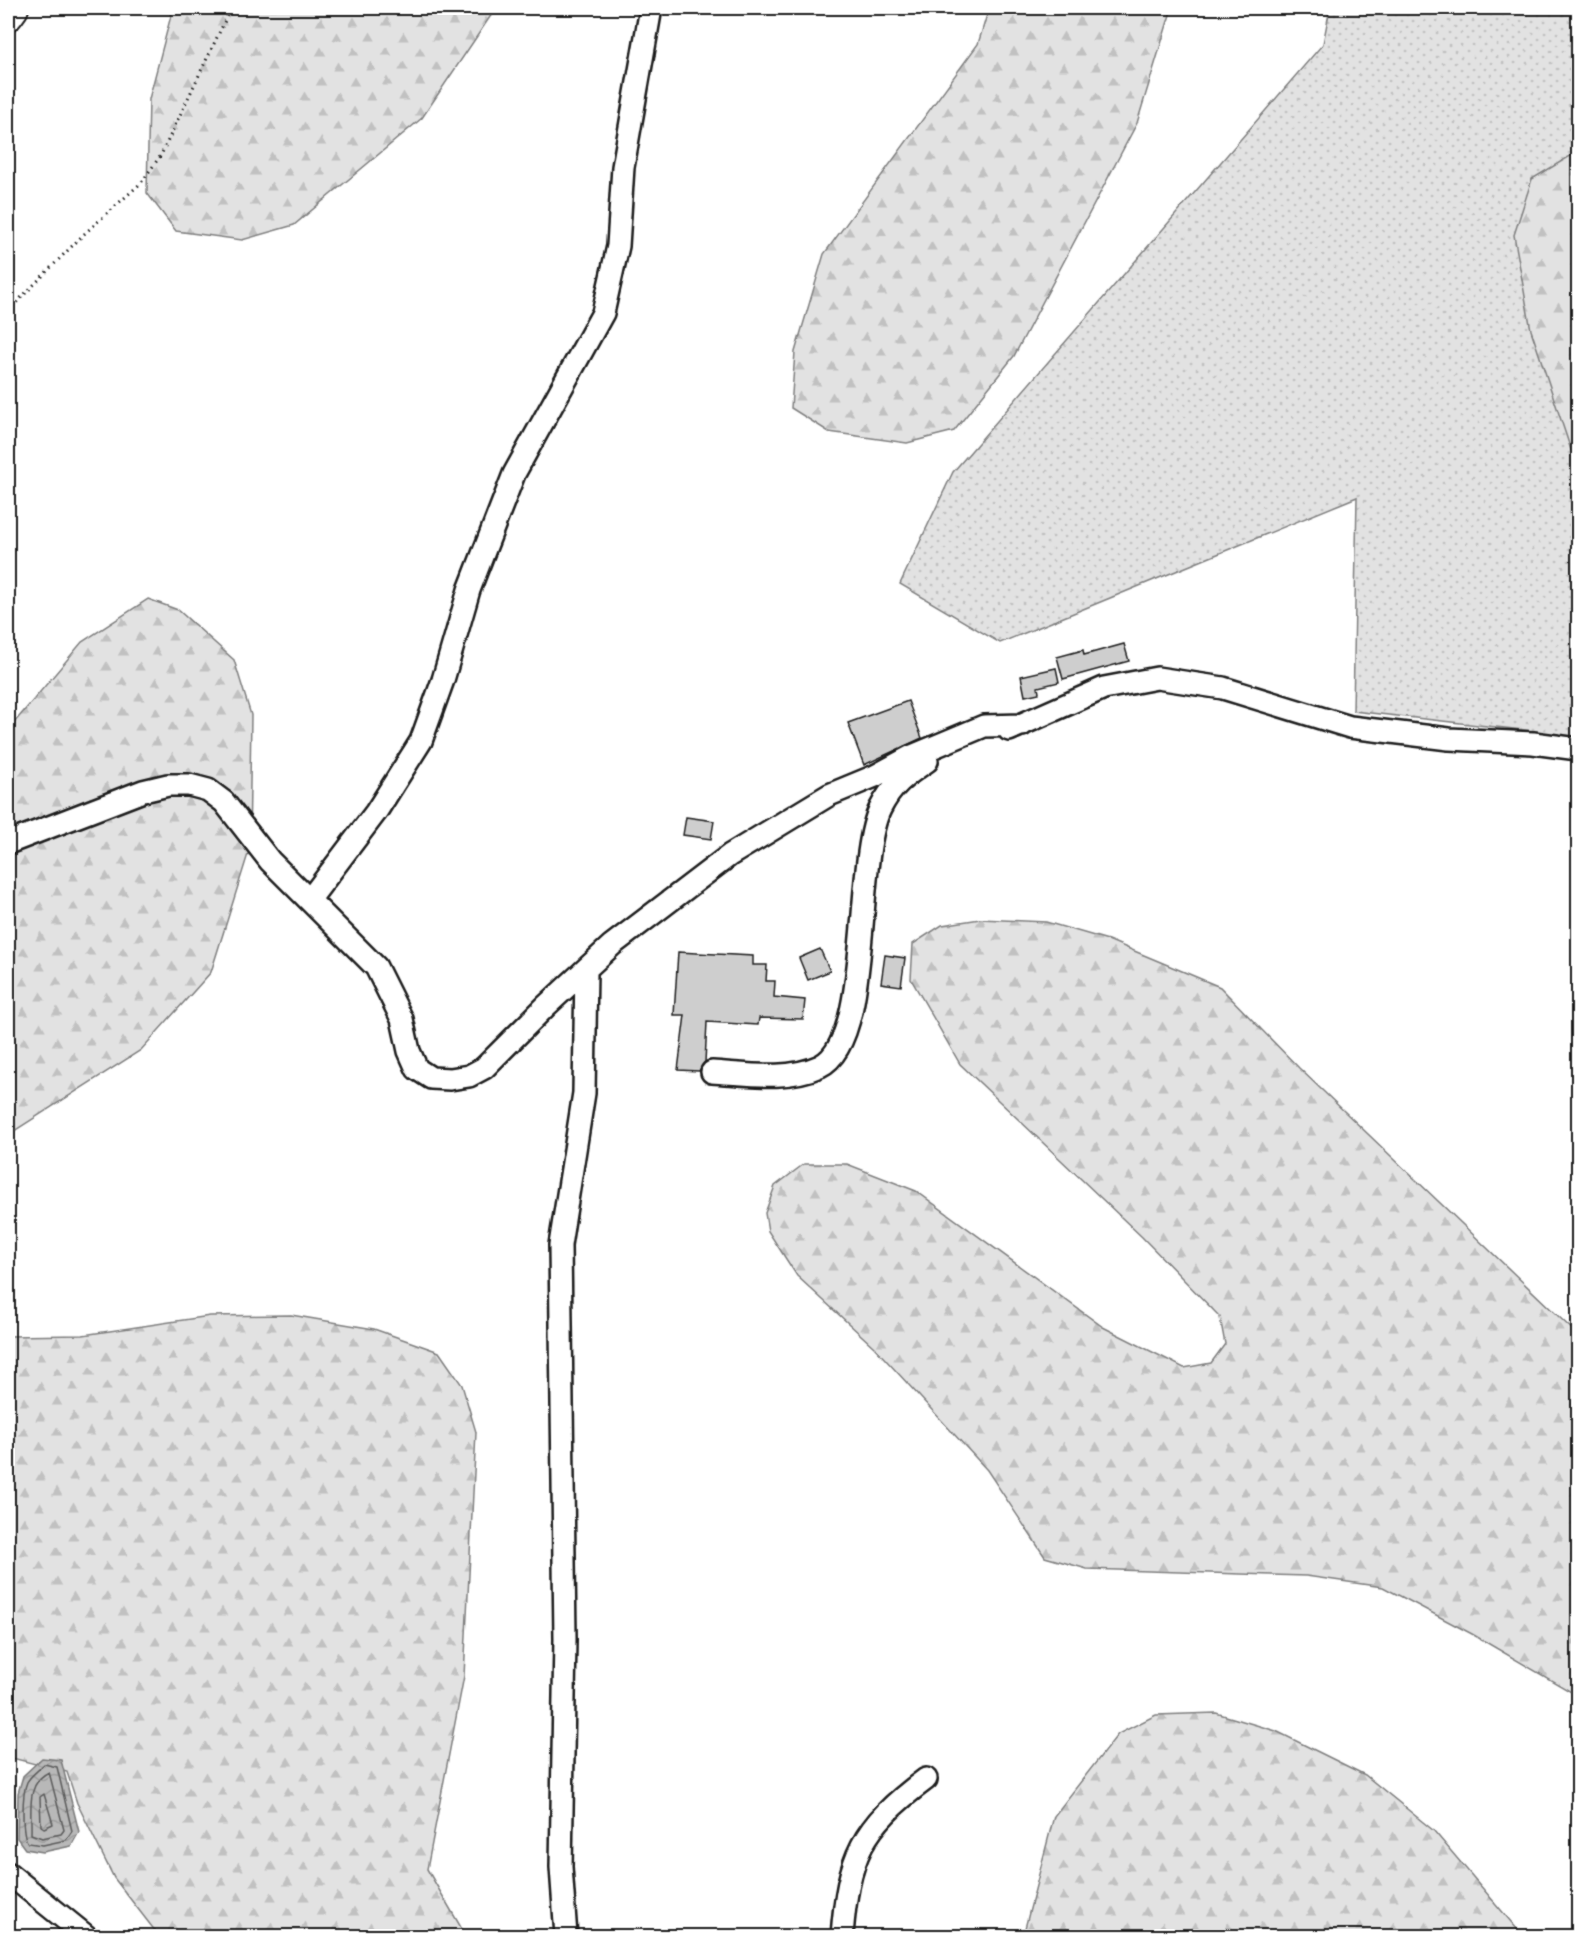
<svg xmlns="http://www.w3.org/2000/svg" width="1586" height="1944" font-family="Mynerve,sans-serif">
  <defs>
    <pattern id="green-dots" width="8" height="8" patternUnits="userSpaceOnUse" patternTransform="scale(1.5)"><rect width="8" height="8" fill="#e2e2e2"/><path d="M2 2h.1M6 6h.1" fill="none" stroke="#c1c1c1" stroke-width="1.8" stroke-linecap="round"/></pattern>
    <pattern id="forest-firs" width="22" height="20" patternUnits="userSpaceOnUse" patternTransform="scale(1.5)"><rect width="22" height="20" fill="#e2e2e2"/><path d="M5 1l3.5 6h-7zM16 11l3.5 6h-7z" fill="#c1c1c1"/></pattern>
    <pattern id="water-waves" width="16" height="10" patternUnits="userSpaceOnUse" patternTransform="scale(1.5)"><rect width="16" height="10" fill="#b8b8b8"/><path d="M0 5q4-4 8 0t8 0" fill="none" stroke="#9e9e9e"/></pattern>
  </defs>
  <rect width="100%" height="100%" fill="#fff"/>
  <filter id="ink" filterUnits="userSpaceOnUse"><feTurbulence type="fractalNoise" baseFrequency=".0167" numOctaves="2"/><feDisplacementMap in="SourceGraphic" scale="12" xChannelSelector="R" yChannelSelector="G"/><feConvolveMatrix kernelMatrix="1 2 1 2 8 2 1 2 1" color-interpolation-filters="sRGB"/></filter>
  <g filter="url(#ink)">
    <!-- green -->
    <path fill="url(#green-dots)" stroke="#7f7f7f" stroke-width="1.5" d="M1330 8H1578V741L1532 731 1353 711 1357 497 1000 643 900 584 953 472 1323 44Z"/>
    <!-- forest -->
    <path fill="url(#forest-firs)" stroke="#7f7f7f" stroke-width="1.5" d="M173 8H496L422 118 294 225 242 240 176 231 147 193 149 99Z
      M989 8H1172L1137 123 1014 356 954 431 907 443 829 432 791 408 795 352 824 254 978 44Z
      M1577 152H1578V471L1531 330 1514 235 1532 179Z
      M148 599 178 610 234 660 251 715 249 851 211 972 141 1050 8 1135V730L82 642Z
      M980 919 1046 922 1108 940 1220 987 1299 1068 1578 1335V1696L1472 1634 1383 1587 1306 1576 1087 1569 1045 1557 987 1470 874 1347 797 1276 768 1231 765 1213 775 1186 804 1164H847L916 1191 1103 1327 1184 1368 1211 1363 1225 1344 1220 1317 1142 1237 960 1064 911 979 913 944 942 925Z
      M291 1315 374 1329 439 1352 462 1385 476 1432 464 1676 427 1869 466 1936H159L114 1878 77 1803 67 1772 8 1757V1336L83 1335 210 1316Z
      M1216 1713 1276 1731 1365 1775 1434 1831 1523 1936H1023L1054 1816 1118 1734 1156 1715Z"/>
    <!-- water -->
    <path fill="url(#water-waves)" stroke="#7a7a7a" stroke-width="1.5" d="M42 1758 61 1760 79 1832 71 1846 43 1852 25 1849 17 1838 18 1793 23 1776Z"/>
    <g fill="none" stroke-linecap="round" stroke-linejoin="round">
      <!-- shore -->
      <path stroke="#5a5a5a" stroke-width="1.5" d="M44 1764 57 1767 72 1831 66 1840 43 1845 28 1843C21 1834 22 1793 27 1782 31 1775 39 1770 44 1764Z
        M49 1772 64 1830 61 1834 42 1838 31 1834C32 1812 25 1783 49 1772Z
        M44 1794 53 1824 44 1828 41 1826 40 1797Z"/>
    </g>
    <!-- building -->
    <path fill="#cecece" stroke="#1c1c1c" stroke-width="1.5" d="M1124 644 1129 661 1063 679 1057 657 1083 650 1084 655Z
      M1056 668 1059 682 1038 687 1039 693 1025 696 1021 676Z
      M908 701 922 738 864 765 848 723Z
      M686 817 714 821 711 839 683 835Z
      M820 949 830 971 808 980 799 958Z
      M678 952 753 956V965H767L766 981H775L774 997 805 1000 803 1019 759 1018 758 1025 707 1022 705 1062 699 1071 678 1070 685 1015H674Z
      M885 955 905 958 901 986 881 983Z"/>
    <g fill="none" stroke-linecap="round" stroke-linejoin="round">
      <defs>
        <path id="minor" d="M1009 730 1104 688 1157 678 1223 688 1350 727 1449 739 1533 743 1578 749
          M8 843 143 791 168 785H189L208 790 224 802 270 861 376 967 402 1019 409 1051 417 1069 431 1078 450 1079 469 1076 484 1068 546 1006 612 945 730 855 829 795 875 776 910 757 984 726 1022 725
          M310 899 376 812 421 741 443 680 469 590 514 474 603 313 618 246 623 167 651 8
          M712 1072C747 1074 787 1081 820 1066 873 1041 854 862 880 809 892 785 905 776 927 761
          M8 1873 86 1936
          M566 1936 561 1867 565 1639 560 1245 584 1093 586 970
          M842 1936C848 1857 861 1827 926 1779"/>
        <path id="highway" d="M8 15 13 8"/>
      </defs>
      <!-- minor casing -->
      <use href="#minor" stroke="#1c1c1c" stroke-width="26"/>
      <!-- highway casing -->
      <use href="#highway" stroke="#1c1c1c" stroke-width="34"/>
      <!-- path -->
      <path stroke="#1c1c1c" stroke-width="3" stroke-dasharray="1.5 4.5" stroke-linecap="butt" d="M8 311 82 236 141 183 161 155 231 8"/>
      <!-- minor -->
      <use href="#minor" stroke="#fff" stroke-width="21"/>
      <!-- highway -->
      <use href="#highway" stroke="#fff" stroke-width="30"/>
    </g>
  </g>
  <!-- margin -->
  <rect width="1586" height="1944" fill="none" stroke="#fff" stroke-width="30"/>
  <rect x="15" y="15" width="1556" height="1914" fill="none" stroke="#1c1c1c" stroke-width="2" filter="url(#ink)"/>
</svg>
